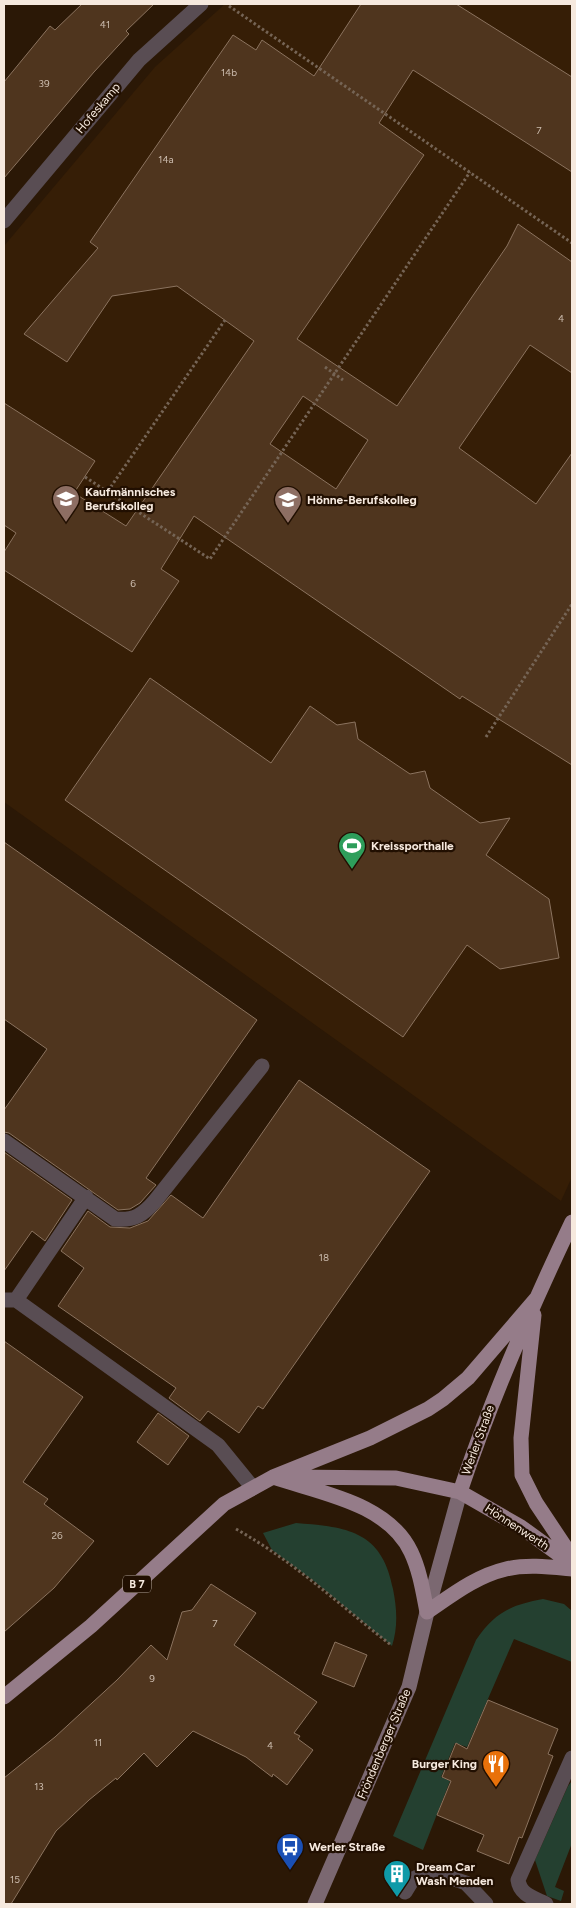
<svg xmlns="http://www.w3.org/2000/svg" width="576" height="1908" font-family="Figtree,sans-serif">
  <rect width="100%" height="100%" fill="#2b1806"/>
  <!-- built -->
  <path fill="#361e06" d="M225 4H572V1177L561 1201 4 802V246L155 67Z"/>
  <!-- green -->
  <path fill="#244030" d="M296 1523C348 1527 382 1531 393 1589 397 1609 398 1627 392 1646L315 1582 272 1550 263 1533Z
    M543 1599 564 1604 572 1611V1662L514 1639 467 1747 455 1743 441 1777 450 1781 423 1850 393 1836 476 1640C495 1612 511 1605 543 1599Z
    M572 1781V1843L555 1887 564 1891 561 1901 547 1896 535 1860 568 1786Z"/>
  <!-- building -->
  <path fill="#4f351e" stroke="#8b735f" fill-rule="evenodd" d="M82 4H154L126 31 129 34 94 72 4 178V82L50 26 55 30Z
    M361 4H456L572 77V172L413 70 379 123 424 155 297 339 397 406 507 246 518 224 572 262V373L530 345 459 448 536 504 572 453V765L462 696 460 699 194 516 161 569 179 581 132 652 4 570V552L16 533 4 525V403L95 461 74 493 126 526 254 341 177 286 112 296 67 362 24 334 98 248 90 242 233 35 256 50 262 40 314 76ZM303 396 368 440 336 489 270 444Z
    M150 678 271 763 310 706 337 725 355 722 358 739 410 774 425 771 430 788 480 823 510 818 486 855 549 899 559 958 500 969 467 945 403 1037 65 800Z
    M4 842 257 1020 146 1178 156 1185 140 1203 130 1209 118 1210 9 1133 4 1132V1110L47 1049 4 1019Z
    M299 1080 430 1171 263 1409 258 1406 239 1433 208 1411 200 1421 169 1398 176 1388 58 1306 84 1268 61 1251 88 1211 110 1227 130 1228 148 1221 171 1195 203 1218Z
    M4 1152 72 1200 45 1241 32 1231 4 1271Z
    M4 1341 83 1397 23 1482 48 1499 44 1504 94 1541 54 1588 4 1632Z
    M158 1413 189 1436 168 1465 137 1442Z
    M211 1584 256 1613 234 1645 317 1702 294 1733 300 1736 298 1739 313 1750 287 1785 273 1774 272 1777 246 1757 193 1731 157 1767 144 1753 117 1780 116 1778 89 1800 56 1831 11 1904H4V1778L55 1737 117 1680 151 1645 167 1660 182 1612 192 1610Z
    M335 1642 367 1655 354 1687 322 1674Z
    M488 1700 558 1729 548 1754 553 1756 522 1838 519 1837 509 1864 477 1851 484 1835 437 1815 451 1781 442 1777 456 1743 467 1749Z"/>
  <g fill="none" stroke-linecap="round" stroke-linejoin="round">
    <!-- path -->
    <path stroke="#756455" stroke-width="3" stroke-dasharray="2.5 2.5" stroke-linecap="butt" d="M229 6 572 243
      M325 367 343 380
      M85 477 210 559 470 172
      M108 491 225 320
      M486 737 572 604
      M236 1529C296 1563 337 1603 391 1645"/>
    <!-- service -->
    <path stroke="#594d53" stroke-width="15" d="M4 1141 115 1219C134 1221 143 1215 155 1201L262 1066
      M4 1300H16L218 1445 253 1488
      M16 1300 86 1197
      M405 1892 413 1879 426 1873 445 1876 466 1883 486 1904
      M546 1904C534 1898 520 1895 518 1880L572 1758"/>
    <!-- minor -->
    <path stroke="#594d53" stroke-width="15" d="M4 221 139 60 201 4"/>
    <!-- secondary -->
    <path stroke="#7b6871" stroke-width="15" d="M315 1904 409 1687 427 1612 460 1492"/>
    <!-- primary -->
    <path stroke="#957c89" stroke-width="15" d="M534 1315 521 1438 522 1475 536 1503 572 1557
      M273 1477C320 1493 388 1503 411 1552 420 1571 423 1592 427 1612 452 1595 476 1576 506 1569 527 1564 551 1567 572 1569
      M287 1477 396 1478 460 1492 521 1527 572 1564
      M460 1492C491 1399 530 1310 572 1222
      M4 1697 91 1626 224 1504 273 1477 370 1438 428 1409 443 1399 468 1378 536 1299"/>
  </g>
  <!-- icons -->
  <defs>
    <symbol id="school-pin" viewBox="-11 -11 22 30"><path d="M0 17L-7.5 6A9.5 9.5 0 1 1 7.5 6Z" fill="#8d6e63" stroke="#210f01"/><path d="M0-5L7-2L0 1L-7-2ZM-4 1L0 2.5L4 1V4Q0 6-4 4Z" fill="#fff"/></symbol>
    <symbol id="stadium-pin" viewBox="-11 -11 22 30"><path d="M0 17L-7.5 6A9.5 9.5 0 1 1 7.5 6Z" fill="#2e9e5b" stroke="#210f01"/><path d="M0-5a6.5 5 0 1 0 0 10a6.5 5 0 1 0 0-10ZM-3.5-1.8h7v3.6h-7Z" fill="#fff"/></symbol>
    <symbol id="restaurant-pin" viewBox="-11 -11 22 30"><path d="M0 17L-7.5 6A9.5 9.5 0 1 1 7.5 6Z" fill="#e8710a" stroke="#210f01"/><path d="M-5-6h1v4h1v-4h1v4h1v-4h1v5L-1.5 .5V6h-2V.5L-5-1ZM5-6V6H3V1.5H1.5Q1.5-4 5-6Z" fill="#fff"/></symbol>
    <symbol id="bus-pin" viewBox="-11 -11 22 30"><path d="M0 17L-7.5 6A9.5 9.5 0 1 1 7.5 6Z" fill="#1a4fb4" stroke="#210f01"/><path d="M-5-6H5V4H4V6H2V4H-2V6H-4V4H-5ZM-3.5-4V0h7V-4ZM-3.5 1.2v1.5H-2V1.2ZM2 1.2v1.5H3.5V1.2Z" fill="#fff"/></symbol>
    <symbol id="building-pin" viewBox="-11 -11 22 30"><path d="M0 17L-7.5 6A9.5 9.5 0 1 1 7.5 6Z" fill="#0f9aa8" stroke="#210f01"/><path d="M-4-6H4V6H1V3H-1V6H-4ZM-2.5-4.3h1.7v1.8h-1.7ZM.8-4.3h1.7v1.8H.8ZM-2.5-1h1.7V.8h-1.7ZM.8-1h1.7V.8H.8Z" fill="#fff"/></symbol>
  </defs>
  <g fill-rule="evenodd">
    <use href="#school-pin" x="50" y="483" width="32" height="43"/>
    <use href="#school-pin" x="272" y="484" width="32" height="43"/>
    <use href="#stadium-pin" x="336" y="830" width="32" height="43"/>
    <use href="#restaurant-pin" x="480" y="1748" width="32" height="43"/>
    <use href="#bus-pin" x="274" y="1831" width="32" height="43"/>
    <use href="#building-pin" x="381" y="1858" width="32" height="43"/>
  </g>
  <g text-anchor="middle" stroke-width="4.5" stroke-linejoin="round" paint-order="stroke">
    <!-- number labels -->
    <g font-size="10" fill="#ccbcae">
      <text x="105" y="28">41</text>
      <text x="229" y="76">14b</text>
      <text x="44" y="87">39</text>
      <text x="539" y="134">7</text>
      <text x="166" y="163">14a</text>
      <text x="561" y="322">4</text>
      <text x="133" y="587">6</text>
      <text x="324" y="1261">18</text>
      <text x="57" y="1539">26</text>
      <text x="215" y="1627">7</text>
      <text x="152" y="1682">9</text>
      <text x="98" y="1746">11</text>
      <text x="270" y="1749">4</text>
      <text x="39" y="1790">13</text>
      <text x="15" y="1883">15</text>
    </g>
    <!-- shield labels -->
    <rect fill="#210f01" stroke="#b6a89c" stroke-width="1" x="123" y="1575.5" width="28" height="17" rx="4"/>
    <g font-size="11" font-weight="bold" fill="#f6e9de">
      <text x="137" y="1588">B 7</text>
    </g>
    <!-- street labels -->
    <g font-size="12" fill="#f6e9de" stroke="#210f01">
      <text transform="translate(98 108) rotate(-50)" y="4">Hofeskamp</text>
      <text transform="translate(478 1440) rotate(-70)" y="4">Werler Straße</text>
      <text transform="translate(517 1527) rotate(33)" y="4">Hönnenwerth</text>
      <text transform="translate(384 1744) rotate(-67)" y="4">Fröndenberger Straße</text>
    </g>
    <!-- poi labels -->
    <g font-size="12" font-weight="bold" fill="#f6e9de" stroke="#210f01" text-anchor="start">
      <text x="85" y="496">Kaufmännisches<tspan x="85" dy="14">Berufskolleg</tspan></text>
      <text x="307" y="504">Hönne-Berufskolleg</text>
      <text x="371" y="850">Kreissporthalle</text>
      <text x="477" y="1768" text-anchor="end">Burger King</text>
      <text x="309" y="1851">Werler Straße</text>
      <text x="416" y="1871">Dream Car<tspan x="416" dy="14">Wash Menden</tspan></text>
    </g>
  </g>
  <!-- border -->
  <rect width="576" height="1908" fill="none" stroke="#f6e9de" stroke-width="10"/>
</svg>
